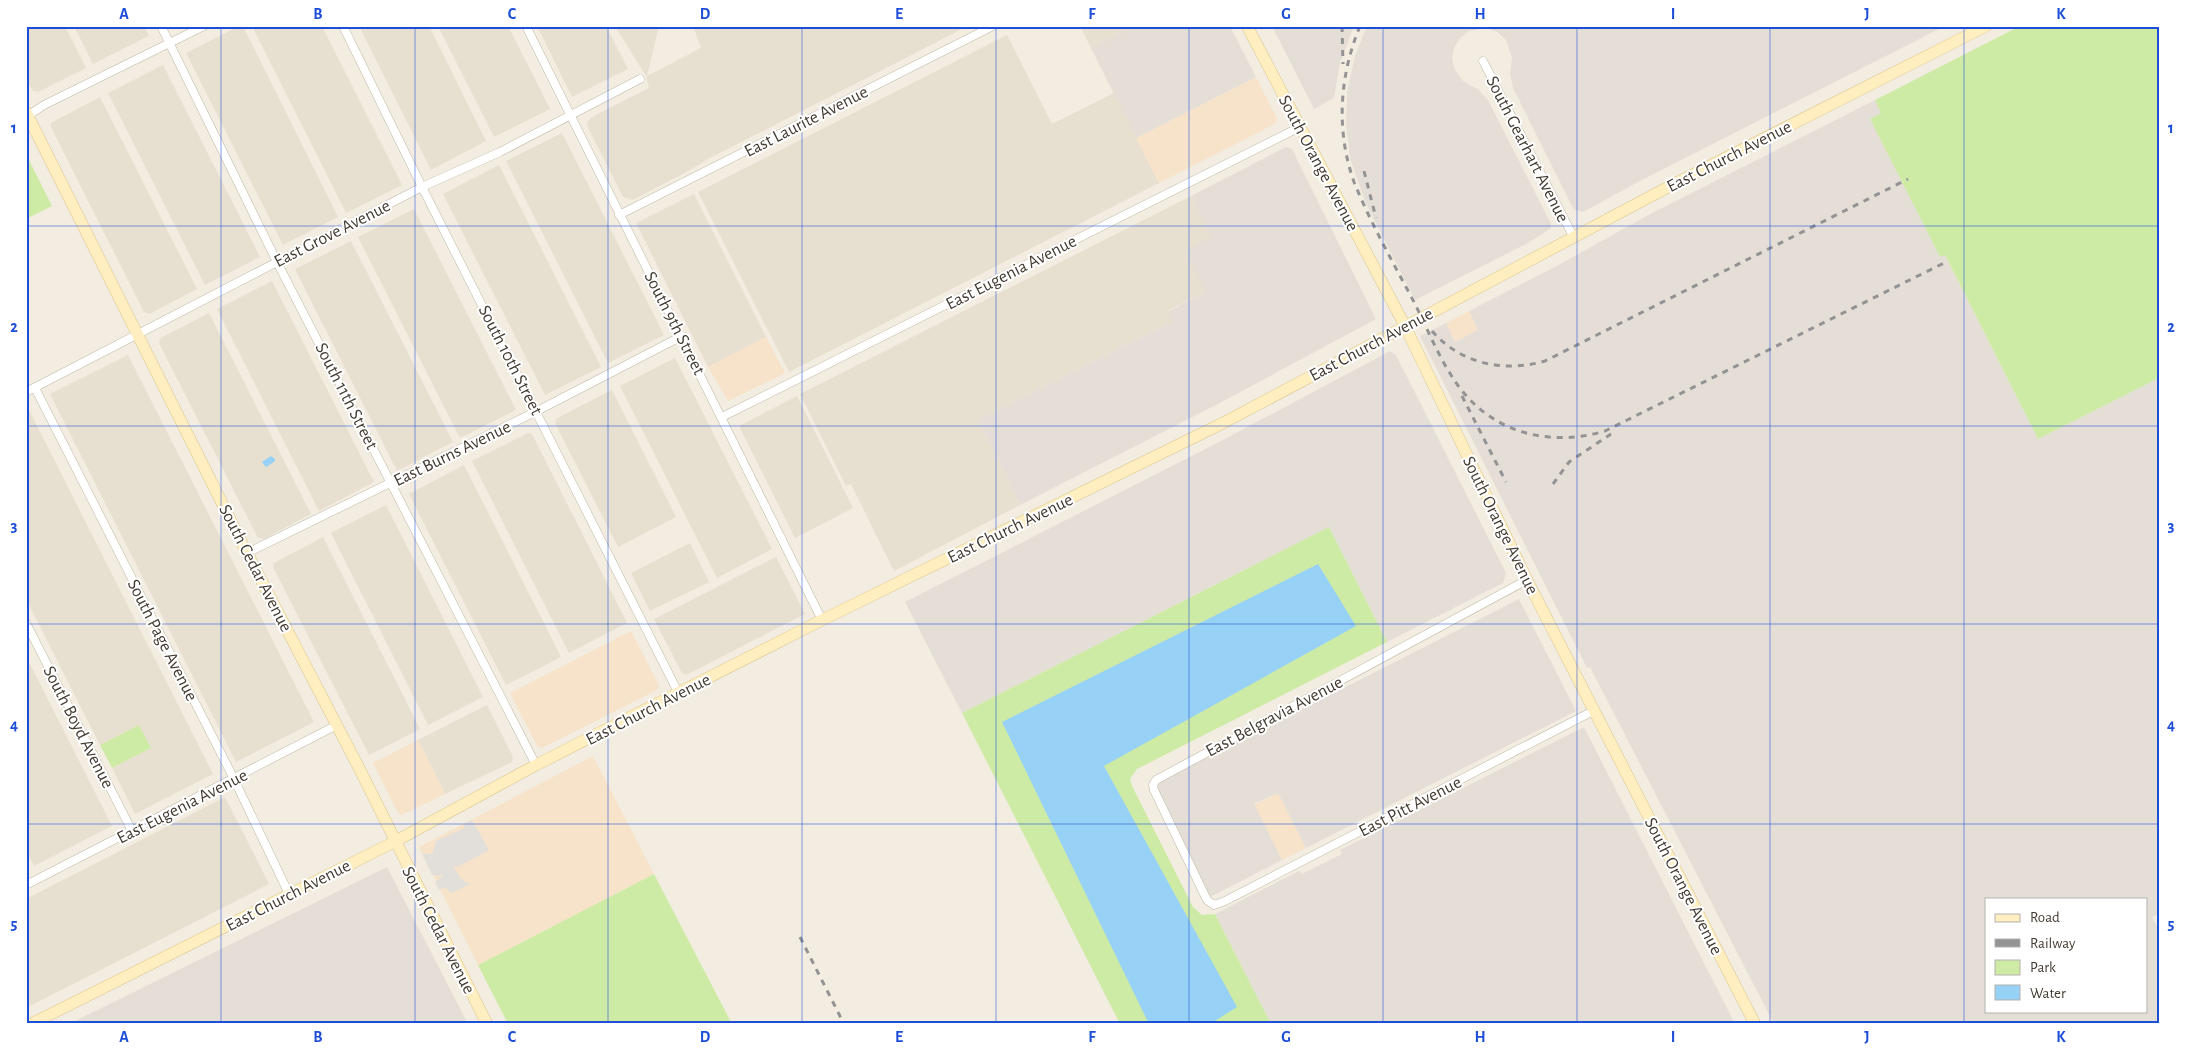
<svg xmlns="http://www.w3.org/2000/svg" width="2185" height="1050" font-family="'Alegreya Sans',sans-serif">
  <rect width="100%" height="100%" fill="#f3ede1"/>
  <!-- residential -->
  <path fill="#e7dfcf" d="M26 26H65L86 68 38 92 33 91 26 79Z
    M74 26H144L149 36 93 64Z
    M239 26H243L338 217 283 245 186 53Z
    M252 26H322L402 185 346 213Z
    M359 26H429L486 141 431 170Z
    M438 26H508L550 109 494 137Z
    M537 26H606L628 69 572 97Z
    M615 26H659L647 76 701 48 693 26H968L710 158 690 170 633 200 623 197 588 128 587 122 592 117 649 88 646 76Z
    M1080 26H1134L1091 48Z
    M1007 35 1052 124 1114 93 1159 183 789 372 698 192Z
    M163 65 260 257 205 285 108 93Z
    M100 97 197 289 149 314 144 312 51 127V123Z
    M562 133 664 335 608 363 506 161Z
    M499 165 601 367 545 395 443 194Z
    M694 194 766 337 708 367 636 223Z
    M1191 196 1212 237 1205 292 1167 311 1172 322 978 420 1020 505 894 571 851 484 846 486 800 394Z
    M414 209 516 410 460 438 358 237Z
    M351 241 453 442 397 471 295 269Z
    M272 281 374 482 319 511 217 309Z
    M209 313 311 514 264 539 258 538 159 343 161 338Z
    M128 355 314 722 236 762 50 394Z
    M675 358 772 549 717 578 620 386Z
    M612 390 676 517 618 547 555 423 557 418Z
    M797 396 853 508 795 538 739 426Z
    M27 406 213 774 135 814 112 768 151 748 139 725 100 745 26 599Z
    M528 433 532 434 627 623 569 653 472 461Z
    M464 465 561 657 506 685 409 494Z
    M386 505 483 697 428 725 331 533Z
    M323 537 420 729 369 755 273 567 274 563Z
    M690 543 709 582 650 611 631 573Z
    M776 557 805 614 686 675 682 673 654 619Z
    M26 656 112 826 34 866 26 850Z
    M487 705 513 757 512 762 445 794 418 740Z
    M225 797 269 884 26 1008V899Z"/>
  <!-- commercial -->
  <path fill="#f7e3c9" d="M1256 77 1277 119 1275 124 1159 183 1136 138Z
    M1469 311 1478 330 1455 342 1446 323Z
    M766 337 785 373 728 401 708 367Z
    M631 631 659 685 657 690 550 744 541 748 537 746 510 693Z
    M418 740 445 794 402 815 398 813 373 763Z
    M593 756 654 874 478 965 419 847Z
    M1278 793 1306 848 1282 860 1254 805Z"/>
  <!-- industrial -->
  <path fill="#e4ded7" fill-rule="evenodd" d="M1134 26H1230L1256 77 1136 138 1091 48Z
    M1272 26H1354L1340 63 1334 98 1314 109Z
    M1367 26H1945L1640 181 1583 212 1574 210 1513 88 1510 74 1512 57 1506 40 1497 32 1486 28 1469 31 1460 38 1454 48 1452 59 1455 70 1463 81 1479 90 1488 100 1551 224V228L1528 243 1415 300 1366 204 1350 158 1346 123 1347 92 1355 56Z
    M1875 100 1882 113 1871 119 1940 257 1945 255 2038 439 2159 378V913L2152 917 2159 930V1024H1774L1590 667 1587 668 1420 336 1446 323 1455 342 1478 330 1469 311 1555 267 1652 213ZM1986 899H2146V1011H1986Z
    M1286 147 1292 149 1376 319 1216 405 1020 505 978 420 1172 322 1167 312 1205 292 1185 251 1211 237 1191 196Z
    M1390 351 1396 355 1506 573 1503 583 1387 642 1329 527 962 713 905 602 1221 441Z
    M1519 599 1576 711 1306 848 1278 793 1254 804 1282 860 1208 898 1151 786Z
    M1584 727 1735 1024H1271L1215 914 1299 871 1302 874 1342 854 1340 850Z
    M387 867 468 1024H69Z"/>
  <!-- green -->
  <path fill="#ceeba6" d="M2020 26H2159V378L2038 439 1945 255 1940 257 1870 119 1881 113 1875 100Z
    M26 154 52 206 26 219Z
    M1329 527 1387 642 1137 769 1130 779 1132 786 1193 907 1202 915 1215 914 1271 1024H1120L962 713Z
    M139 725 151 748 112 768 100 745Z
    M654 874 732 1024H508L478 965Z"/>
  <!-- parking -->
  <path fill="#e2dfdb" d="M472 820 489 850 458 867 453 865 460 878 470 884 452 893 444 887 439 890 435 882 443 876 432 875 422 854H432L436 841 464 828 465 824Z"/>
  <!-- water -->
  <path fill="#97d2f6" d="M271 456 275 459V461L266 467 262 462Z
    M1318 564 1356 626 1104 766 1237 1007 1210 1024H1149L1002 722Z"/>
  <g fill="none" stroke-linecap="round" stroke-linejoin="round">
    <defs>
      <path id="street" d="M161 26 277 262 536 765
        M343 26 422 187 679 694
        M526 26 822 620
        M1483 61 1574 238
        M26 117 44 105 204 26
        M619 215 993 26
        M35 388 234 779 289 894
        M26 392 277 262 422 187 500 152 640 79
        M722 417 1300 127
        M247 553 537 411 682 336
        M1527 580 1156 780 1153 785 1154 790 1207 900 1214 905 1225 901 1595 710
        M26 623 132 831
        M26 885 337 725"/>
      <path id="secondary" d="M1247 26 1405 326 1527 580 1755 1024
        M26 112 247 553 358 766 487 1024
        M31 1024 394 842 536 765 822 620 1223 423 1674 184 1986 26"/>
    </defs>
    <!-- street casing -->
    <use href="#street" stroke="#c1b7a6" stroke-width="9"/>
    <!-- secondary casing -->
    <use href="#secondary" stroke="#d9c48e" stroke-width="12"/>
    <!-- street -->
    <use href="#street" stroke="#fff" stroke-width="8"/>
    <!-- secondary -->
    <use href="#secondary" stroke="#ffeebf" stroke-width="11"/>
    <!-- rail -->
    <path stroke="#939393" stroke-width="3" stroke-dasharray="6 6" stroke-linecap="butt" d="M1342 26 1343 64
      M1360 26C1339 77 1336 131 1354 182 1371 224 1394 264 1415 304 1427 328 1437 353 1451 375 1484 430 1545 449 1605 431L1944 263
      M1364 171 1376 218
      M1432 331C1461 364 1504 373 1545 361L1908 179
      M1462 396 1506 482
      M1553 484 1569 462 1611 434
      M800 937 844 1024"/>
  </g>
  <!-- grid -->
  <path fill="none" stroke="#1d4ed8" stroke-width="1" stroke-opacity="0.55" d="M221 26V1024M415 26V1024M608 26V1024M802 26V1024M996 26V1024M1189 26V1024M1383 26V1024M1577 26V1024M1770 26V1024M1964 26V1024M26 226H2159M26 426H2159M26 624H2159M26 824H2159"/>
  <g text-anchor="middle" stroke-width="4" stroke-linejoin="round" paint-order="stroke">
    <!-- street labels -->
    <g font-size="18" fill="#443c32" stroke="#fff">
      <text transform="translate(806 121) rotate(-27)" y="6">East Laurite Avenue</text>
      <text transform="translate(1528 149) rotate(63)" y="6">South Gearhart Avenue</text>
      <text transform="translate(1729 156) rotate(-27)" y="6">East Church Avenue</text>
      <text transform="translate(1319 163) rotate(62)" y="6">South Orange Avenue</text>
      <text transform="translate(332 233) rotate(-27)" y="6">East Grove Avenue</text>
      <text transform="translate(1011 272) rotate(-27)" y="6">East Eugenia Avenue</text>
      <text transform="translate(675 323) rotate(63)" y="6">South 9th Street</text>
      <text transform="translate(1371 344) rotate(-28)" y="6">East Church Avenue</text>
      <text transform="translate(511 360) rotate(63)" y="6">South 10th Street</text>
      <text transform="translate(347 396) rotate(63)" y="6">South 11th Street</text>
      <text transform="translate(452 453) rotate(-26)" y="6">East Burns Avenue</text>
      <text transform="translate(1501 525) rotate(64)" y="6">South Orange Avenue</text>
      <text transform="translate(1010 528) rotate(-26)" y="6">East Church Avenue</text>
      <text transform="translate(256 568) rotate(63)" y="6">South Cedar Avenue</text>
      <text transform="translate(163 640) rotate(63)" y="6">South Page Avenue</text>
      <text transform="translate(648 709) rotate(-27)" y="6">East Church Avenue</text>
      <text transform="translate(1274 716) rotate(-28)" y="6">East Belgravia Avenue</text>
      <text transform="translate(79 727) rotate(63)" y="6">South Boyd Avenue</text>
      <text transform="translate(182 806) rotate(-27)" y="6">East Eugenia Avenue</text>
      <text transform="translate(1410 806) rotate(-27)" y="6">East Pitt Avenue</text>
      <text transform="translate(1684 886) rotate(63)" y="6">South Orange Avenue</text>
      <text transform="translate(288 895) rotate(-27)" y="6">East Church Avenue</text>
      <text transform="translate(439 930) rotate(63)" y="6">South Cedar Avenue</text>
    </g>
  </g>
  <!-- border -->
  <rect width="2185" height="1050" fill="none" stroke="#ffffff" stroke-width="55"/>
  <!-- legend -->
  <rect x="1985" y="898" width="162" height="115" fill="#ffffff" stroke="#b4b1ad"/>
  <rect x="1995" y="914" width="25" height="8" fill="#ffeebf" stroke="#b4b1ad"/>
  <text x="2030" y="922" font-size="15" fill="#443c32">Road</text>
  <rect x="1995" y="939" width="25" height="8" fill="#939393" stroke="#b4b1ad"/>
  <text x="2030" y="948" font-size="15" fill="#443c32">Railway</text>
  <rect x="1995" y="960" width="25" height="15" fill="#ceeba6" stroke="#b4b1ad"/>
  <text x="2030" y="972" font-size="15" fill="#443c32">Park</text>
  <rect x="1995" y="985" width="25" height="15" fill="#97d2f6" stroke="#b4b1ad"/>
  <text x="2030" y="998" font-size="15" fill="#443c32">Water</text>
  <rect x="28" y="28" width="2130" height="994" fill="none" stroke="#1d4ed8" stroke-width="2"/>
  <g font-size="16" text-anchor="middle" font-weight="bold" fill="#1d4ed8">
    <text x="124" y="19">A</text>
    <text x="318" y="19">B</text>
    <text x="512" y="19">C</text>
    <text x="705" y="19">D</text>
    <text x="899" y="19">E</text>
    <text x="1092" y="19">F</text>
    <text x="1286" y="19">G</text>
    <text x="1480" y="19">H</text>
    <text x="1673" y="19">I</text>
    <text x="1867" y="19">J</text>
    <text x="2061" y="19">K</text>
    <text x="14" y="133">1</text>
    <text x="2171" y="133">1</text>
    <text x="14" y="332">2</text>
    <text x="2171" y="332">2</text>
    <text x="14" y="531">3</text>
    <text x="2171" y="531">3</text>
    <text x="14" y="730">4</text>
    <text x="2171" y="730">4</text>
    <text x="14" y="929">5</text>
    <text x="2171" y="929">5</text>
    <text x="124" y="1042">A</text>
    <text x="318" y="1042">B</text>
    <text x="512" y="1042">C</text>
    <text x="705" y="1042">D</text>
    <text x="899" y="1042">E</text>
    <text x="1092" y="1042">F</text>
    <text x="1286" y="1042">G</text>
    <text x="1480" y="1042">H</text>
    <text x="1673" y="1042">I</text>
    <text x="1867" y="1042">J</text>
    <text x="2061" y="1042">K</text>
  </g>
</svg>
